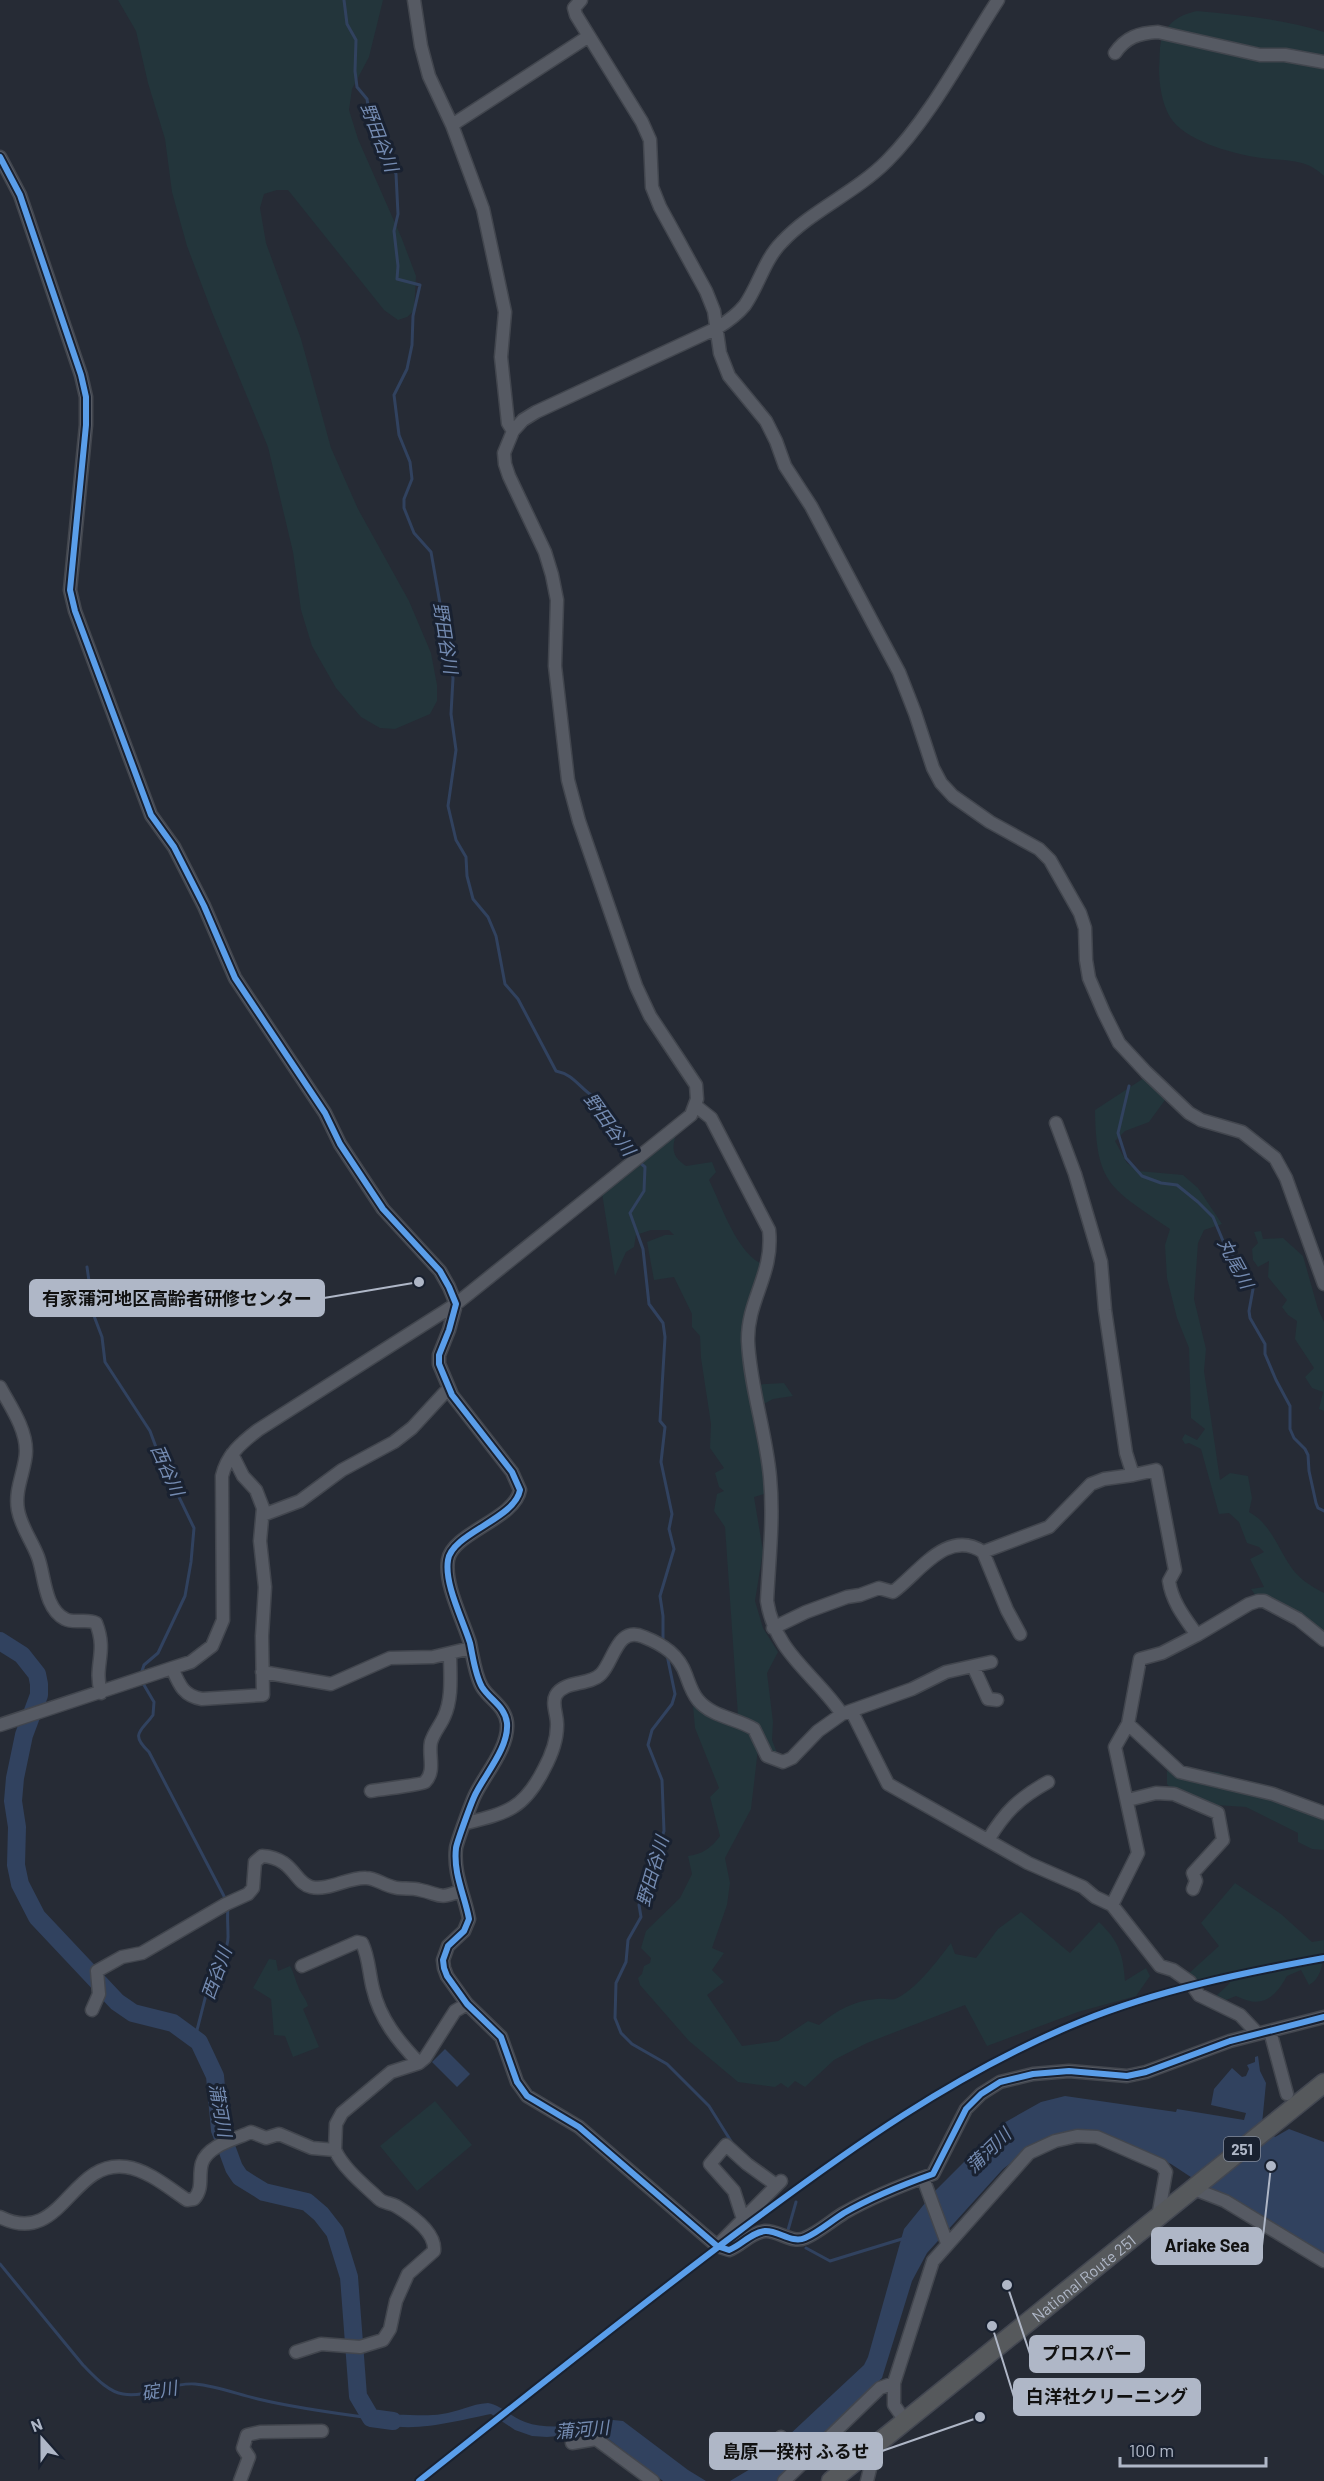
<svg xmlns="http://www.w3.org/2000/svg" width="1324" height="2481" font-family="Barlow,'Noto Sans JP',sans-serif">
	<rect width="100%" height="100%" fill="#262b35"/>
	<!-- green -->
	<path fill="#23353b" d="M118 0H383L369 57 352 89 349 110 358 139 402 239 416 276 414 311 407 317 398 320 384 310 288 190H277L264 194 260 208 266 243 301 339 331 448 358 509 409 601 431 653 437 685V701L430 714 395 729 380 728 361 717 336 688 312 646 301 610 293 552 268 447 212 312 187 246 172 192 165 139 148 83 136 31Z
		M1197 11C1240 15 1283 19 1324 32V176C1304 156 1281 162 1255 157 1230 153 1184 140 1170 117 1162 104 1159 84 1159 68 1160 59 1159 50 1161 41 1166 23 1179 15 1197 11Z
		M1144 1078 1165 1100 1149 1122 1125 1131 1115 1141 1127 1163 1138 1171 1183 1175 1198 1188 1222 1224 1204 1230 1198 1243 1194 1299 1206 1349 1204 1371 1220 1480 1230 1473 1248 1476 1252 1498 1249 1512C1271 1524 1277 1547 1291 1567 1298 1578 1312 1587 1324 1593V1637L1256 1596 1251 1589 1264 1587 1250 1559 1264 1552 1259 1547 1247 1543 1239 1522 1229 1513 1219 1514 1201 1449 1189 1443 1185 1444 1182 1439 1185 1434 1197 1440 1205 1429 1191 1418 1189 1348 1177 1318 1167 1278 1165 1245 1170 1229C1111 1188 1096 1186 1095 1110Z
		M676 1135C671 1150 673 1157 686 1166L712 1162 716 1172 709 1180C721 1204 738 1257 765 1265L749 1303V1385L784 1383 793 1396 773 1399 753 1410 765 1468 767 1493 754 1497 763 1551 755 1601 763 1628 778 1652 767 1673 773 1722 772 1740 779 1758 758 1749 751 1809 725 1858 730 1883 727 1905 712 1948 724 1953 712 1970 724 1982 707 1995 742 2046 778 2041 808 2021 819 2025C837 2010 853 2001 877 1999 882 1998 890 2000 895 1999 915 1991 938 1960 951 1943L955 1954 976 1958 998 1929 1021 1912 1070 1953 1099 1922C1119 1941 1123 1954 1125 1981L1146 1968 1150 1976 1136 1996 1078 2012 987 2046 965 2005 867 2043 834 2060 805 2087 795 2081 788 2088 781 2083 775 2087 738 2082 689 2041 640 1985 638 1978 642 1974 644 1966 650 1963 651 1958 641 1948 646 1931 680 1898 692 1874 688 1856C703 1854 711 1848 720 1836L710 1797 719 1788 695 1728 693 1706 713 1720 735 1727 738 1716 725 1527 714 1511 717 1494 724 1491 719 1487 715 1473 724 1468 710 1448 711 1424 701 1358 700 1336 692 1327V1314L674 1277 654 1280 647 1242 665 1235H674L669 1230H651L636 1235 634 1247 626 1252 615 1276 602 1193Z
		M1261 1231 1263 1239 1283 1238 1303 1256 1318 1309 1324 1322V1411L1319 1409 1323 1392 1312 1388 1305 1377 1314 1368 1295 1339 1297 1321 1288 1315 1282 1307 1287 1300 1268 1277 1269 1261 1258 1267 1253 1260 1252 1249 1258 1243 1254 1232Z
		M1167 1770 1218 1772 1324 1817V1850L1312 1849 1298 1842V1833L1246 1807 1185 1803 1167 1784Z
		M1235 1883 1281 1914 1312 1942 1324 1940C1324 1955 1324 1977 1309 1985L1301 1970 1287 1976C1274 1999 1262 2009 1236 1996L1221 2002 1216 1996 1230 1983 1222 1976 1211 1979 1197 1989 1187 1975 1219 1946 1201 1923Z
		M269 1959 276 1960 278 1971 290 1966C294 1973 295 1979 298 1986 300 1993 306 1998 308 2006L303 2009 319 2047 293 2057 285 2036 274 2035 271 1999 253 1988Z
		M435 2101 472 2145 417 2191 380 2146Z"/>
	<!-- water -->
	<path fill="#31425f" d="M445 2049 470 2074 457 2087 432 2062Z
		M1258 2056 1260 2071 1266 2083 1262 2124 1275 2137 1289 2129 1324 2142V2254L1206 2187 1171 2164 1106 2134 1090 2131 1057 2135 1037 2143 1003 2169 927 2253 912 2281 882 2378 777 2481H730L757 2465 864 2365 868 2357 904 2229 934 2192 1002 2124 1041 2102 1065 2096 1176 2112 1177 2109 1244 2120 1246 2113 1211 2105 1214 2089 1232 2068 1242 2077 1246 2076 1249 2069 1247 2065 1255 2062V2057Z
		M488 2403C503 2406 511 2417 525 2422 552 2432 585 2423 613 2420L623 2421 688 2470 706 2481H663L606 2437 589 2433 547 2437 532 2436 515 2430 491 2414C459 2420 399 2438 371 2418 393 2411 418 2418 442 2414 458 2412 471 2404 488 2403Z"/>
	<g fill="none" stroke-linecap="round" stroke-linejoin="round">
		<!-- stream -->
		<path stroke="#31425f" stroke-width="3" d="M344 0 347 24 356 40 355 71 357 87 367 99 371 124 381 150 396 174 398 214 394 231 398 266 397 279 420 285 413 316 412 345 407 369 394 395 399 435 410 462 412 479 404 499V508L414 533 431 552 453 678 451 714 456 750 448 806 456 840 466 857 467 876 473 899 488 917 496 936 505 984 518 999 556 1071C575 1075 578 1087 594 1097 596 1106 602 1109 608 1116 618 1129 620 1147 633 1157
			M1129 1086 1118 1133 1126 1158 1142 1176 1161 1183 1177 1185 1198 1202 1213 1217 1226 1248 1242 1267 1245 1280 1253 1289 1249 1311 1250 1318 1265 1344V1354L1276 1380 1290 1406V1429L1294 1438 1305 1449 1308 1455 1309 1471 1316 1503 1318 1508 1324 1511
			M638 1161 645 1167 644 1191 630 1213 643 1249 649 1304 663 1323 665 1337 660 1421 665 1427 661 1462 672 1514 669 1529 674 1549 660 1596 663 1616V1643
			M87 1267 94 1316 102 1337 105 1362 150 1431 160 1458 194 1528 191 1562 185 1596 158 1653 144 1665 141 1674
			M667 1655 675 1694 672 1704 652 1730 648 1745 662 1780 664 1831 639 1905 641 1917 628 1940 626 1962 616 1983 615 2018 621 2033 632 2044 667 2064 709 2106 734 2146
			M144 1685 154 1702 153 1715C142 1731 129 1733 149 1752L226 1900
			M195 2038 210 1979C218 1970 229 1947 228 1935 228 1925 227 1916 228 1906
			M788 2230 796 2202
			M806 2248 830 2261 905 2238
			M0 2264 83 2365C94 2376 108 2392 123 2394 148 2398 171 2382 195 2384 217 2386 237 2394 258 2399 295 2408 333 2413 371 2418"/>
		<!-- river -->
		<path stroke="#31425f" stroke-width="18" d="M0 1641 22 1655 37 1674 39 1684V1695L24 1735 15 1778 13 1801 17 1827 16 1865 20 1884 37 1917 117 2002 133 2013 173 2023 199 2042 215 2076 220 2130 234 2168 240 2177 264 2192 307 2202 321 2214 335 2232 349 2277 358 2396 371 2418 393 2421"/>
		<!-- minor casing -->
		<g stroke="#42464e" stroke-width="15">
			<path id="minor" d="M414 0 421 46 429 76 452 125 483 209 505 312 501 357 508 423 513 431
				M581 0 574 8 576 15 642 122 650 140 652 187 660 207 706 291 714 311 720 353 729 376 766 421 776 441 785 466 811 506 875 627 899 672 915 713 933 768 941 783 953 796 990 822 1039 849 1050 860 1080 913 1085 928 1086 960 1089 978 1104 1013 1119 1043 1146 1072 1189 1113 1201 1120 1242 1132 1275 1158 1286 1178 1324 1284
				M1115 53C1126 37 1139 33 1158 32L1260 55H1285L1324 62
				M452 125 589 36
				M0 157 20 195 81 375 86 397V425L70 590 75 611 151 815 174 847 204 906 235 978 325 1113 340 1144 383 1209 440 1271 449 1287 456 1304 449 1330 439 1355V1364L452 1395 512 1472 520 1490C515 1519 452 1533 448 1560 444 1584 463 1620 470 1643 473 1657 475 1675 482 1687 490 1700 505 1706 507 1723 509 1747 486 1773 476 1793 472 1800 457 1842 456 1848 453 1874 465 1896 469 1919L464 1931 448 1946 443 1960 444 1968 447 1976 467 2004 501 2037 517 2082 527 2096 579 2127 717 2246 729 2250C742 2245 750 2233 765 2231 778 2230 792 2244 805 2238 819 2232 831 2221 844 2213 872 2197 902 2185 933 2174L966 2109 981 2094 1000 2082 1033 2074 1069 2071 1127 2076 1146 2072 1230 2041 1324 2017
				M696 1106 711 1118 769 1230C774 1274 747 1300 748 1341 750 1387 766 1432 770 1477 774 1519 769 1559 767 1601 775 1653 815 1674 842 1714
				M1056 1123 1075 1174 1101 1262 1105 1310 1126 1453 1133 1475 1156 1470 1175 1570 1169 1581C1172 1602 1185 1618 1197 1635L1249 1604 1258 1601H1264L1298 1619 1324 1640
				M0 1387C10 1406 26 1428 26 1451 26 1469 14 1489 18 1510 21 1527 32 1541 38 1557 45 1576 44 1608 65 1619 74 1624 87 1618 96 1623 108 1653 93 1665 101 1693
				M263 1515 300 1501 342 1470 394 1442 412 1428 448 1389
				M983 1552 1049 1527 1091 1484 1104 1479 1133 1475
				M773 1628 806 1612 847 1597 860 1595 879 1588 893 1592C919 1573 947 1528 983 1552L1007 1610 1020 1634
				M973 1666 988 1699 997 1700
				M172 1668C179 1684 183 1696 202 1699L263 1695 262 1636 265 1587 260 1541 263 1508 256 1490 243 1476 232 1454
				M262 1672 331 1684 390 1658 433 1657 471 1648
				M852 1712 888 1784 1028 1863 1083 1887 1095 1897 1112 1905 1160 1966 1173 1970 1190 1982 1199 1995 1240 2015 1258 2034
				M1128 1724 1180 1772 1273 1794 1324 1813
				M0 1725 172 1668 191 1662 212 1646 223 1620 222 1476C227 1455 241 1443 258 1430L456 1304 691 1115 697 1099 696 1085 650 1016 636 986 579 821 568 780 555 666 557 600 552 575 545 552 509 476 505 464 504 453 513 431 523 420 536 412 717 328C727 322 737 315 745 305 759 285 764 260 782 242 812 210 855 193 887 161 930 118 964 52 998 0
				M371 1791C381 1789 421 1785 425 1782 436 1771 428 1755 431 1742 434 1732 440 1726 444 1717 453 1698 450 1674 450 1653
				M1128 1800 1156 1793 1174 1794 1218 1813 1223 1840 1193 1873 1196 1881 1193 1889
				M466 1823C507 1813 524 1809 544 1769 551 1756 557 1741 557 1726 558 1716 551 1704 556 1695 565 1680 589 1686 601 1674 614 1661 617 1625 644 1637 664 1645 679 1655 686 1675 689 1683 692 1693 698 1700 712 1717 736 1718 754 1729L767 1756 783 1762 792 1758 818 1731 842 1714 912 1689 946 1672 991 1662
				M988 1840C1005 1812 1019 1798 1048 1782
				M1112 1905 1138 1853 1115 1747 1128 1724 1140 1659 1162 1653 1197 1635
				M302 1966 357 1942 362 1943C369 1957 369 1974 373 1989 380 2019 398 2041 419 2063
				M92 2010 99 1994 97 1971 122 1957 142 1953 226 1904 248 1894 253 1888 255 1862 262 1856C294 1858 294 1883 311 1887 329 1891 348 1877 366 1878 375 1878 384 1885 393 1887 401 1890 411 1887 420 1890 440 1894 438 1900 460 1891
				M1270 2031 1287 2094
				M923 2178 947 2243
				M1194 2189 1225 2201 1324 2261
				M0 2217C62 2248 70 2159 126 2167 148 2170 169 2188 187 2200L194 2199C204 2188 198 2176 202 2163 208 2145 236 2139 251 2132L266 2138 279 2134 312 2148 335 2150 336 2124 342 2113 391 2072 419 2063 425 2058 455 2011 467 2004
				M743 2219 734 2191 710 2164 726 2145 747 2164 776 2185
				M717 2246 781 2181
				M296 2352 321 2344 360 2347 383 2340 390 2329 396 2301 408 2274 434 2251C436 2232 411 2215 396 2206 391 2203 383 2203 379 2199 364 2185 343 2168 335 2150
				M906 2422 894 2405V2383L933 2261 1029 2153 1055 2141 1077 2136 1097 2137 1161 2165 1166 2172 1158 2217
				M781 2437 805 2463
				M572 2443 596 2439 653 2481
				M240 2481 249 2457 243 2448 247 2435 260 2432 322 2431
				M784 2481 880 2388 894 2383
				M867 2481 873 2457 872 2448"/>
		</g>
		<!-- highway casing -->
		<g stroke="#434751" stroke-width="21">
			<g id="highway">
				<path id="s1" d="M831 2481 1324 2083"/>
			</g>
		</g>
		<!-- minor -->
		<use href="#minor" stroke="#565a63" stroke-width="12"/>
		<!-- highway -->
		<use href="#highway" stroke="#56595c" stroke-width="18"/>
		<!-- cycleway casing -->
		<g stroke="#192130" stroke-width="10">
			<path id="cycleway" d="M0 157 20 195 81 375 86 397V425L70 590 75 611 151 815 174 847 204 906 235 978 325 1113 340 1144 383 1209 440 1271 449 1287 456 1304 449 1330 439 1355V1364L452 1395 512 1472 520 1490C515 1519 452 1533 448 1560 444 1584 463 1620 470 1643 473 1657 475 1675 482 1687 490 1700 505 1706 507 1723 509 1747 486 1773 476 1793 472 1800 457 1842 456 1848 453 1874 465 1896 469 1919L464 1931 448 1946 443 1960 444 1968 447 1976 467 2004 501 2037 517 2082 527 2096 579 2127 717 2246 729 2250C742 2245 750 2233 765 2231 778 2230 792 2244 805 2238 819 2232 831 2221 844 2213 872 2197 902 2185 933 2174L966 2109 981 2094 1000 2082 1033 2074 1069 2071 1127 2076 1146 2072 1230 2041 1324 2017
				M419 2481C525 2397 630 2313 738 2232 846 2151 956 2072 1082 2021 1159 1990 1242 1973 1324 1958"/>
		</g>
		<!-- cycleway -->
		<use href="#cycleway" stroke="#5a9eea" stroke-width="6"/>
	</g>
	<g text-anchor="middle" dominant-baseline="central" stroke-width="6" stroke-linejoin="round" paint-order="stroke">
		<!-- shield labels -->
		<rect fill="#192130" stroke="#828a9a" stroke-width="1.5" x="1224" y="2137" width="36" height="24" rx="4.5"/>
		<g font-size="15" font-weight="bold" fill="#afb7c7">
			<text x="1242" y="2149">251</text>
		</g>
		<!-- street labels -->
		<g font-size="16" fill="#afb7c7" stroke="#192130">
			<text stroke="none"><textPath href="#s1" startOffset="324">National Route 251</textPath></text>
		</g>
		<!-- water labels -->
		<g font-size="18" font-style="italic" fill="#748bb1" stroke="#192130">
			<text transform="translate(380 137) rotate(69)">野田谷川</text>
			<text transform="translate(446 638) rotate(81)">野田谷川</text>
			<text transform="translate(610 1124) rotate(54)">野田谷川</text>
			<text transform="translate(1236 1263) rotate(62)">丸尾川</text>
			<text transform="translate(168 1470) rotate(66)">西谷川</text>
			<text transform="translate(652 1871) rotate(-74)">野田谷川</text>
			<text transform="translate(216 1973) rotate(-70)">西谷川</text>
			<text transform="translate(221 2110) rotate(80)">蒲河川</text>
			<text transform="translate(988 2150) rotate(-44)">蒲河川</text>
			<text transform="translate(159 2390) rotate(-10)">碇川</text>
			<text transform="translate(582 2429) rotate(-5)">蒲河川</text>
		</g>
	</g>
	<!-- callouts -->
	<path fill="none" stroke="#afb7c7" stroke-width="2" d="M419 1282L324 1298M1271 2166L1262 2246M1007 2285L1030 2354M992 2326L1014 2397M980 2417L882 2451"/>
	<g fill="#afb7c7" stroke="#192130" stroke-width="2">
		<circle cx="419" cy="1282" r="6"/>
		<circle cx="1271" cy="2166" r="6"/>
		<circle cx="1007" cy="2285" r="6"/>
		<circle cx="992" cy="2326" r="6"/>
		<circle cx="980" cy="2417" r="6"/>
	</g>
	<g fill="#afb7c7" stroke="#afb7c7" stroke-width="2">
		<rect x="30" y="1280" width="294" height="36" rx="6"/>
		<rect x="1152" y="2228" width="110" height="36" rx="6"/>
		<rect x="1030" y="2336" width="114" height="36" rx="6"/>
		<rect x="1014" y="2379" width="186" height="36" rx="6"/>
		<rect x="710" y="2433" width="172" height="36" rx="6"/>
	</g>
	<g font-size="18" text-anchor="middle" font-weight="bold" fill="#111">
		<text x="177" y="1305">有家蒲河地区高齢者研修センター</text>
		<text x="1207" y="2252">Ariake Sea</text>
		<text x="1087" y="2360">プロスパー</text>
		<text x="1107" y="2403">白洋社クリーニング</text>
		<text x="796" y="2458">島原一揆村 ふるせ</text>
	</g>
	<!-- north arrow -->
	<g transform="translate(42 2439) rotate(339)" stroke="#192130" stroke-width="4.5" paint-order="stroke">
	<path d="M0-4.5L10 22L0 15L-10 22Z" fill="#afb7c7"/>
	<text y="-9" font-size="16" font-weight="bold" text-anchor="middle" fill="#afb7c7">N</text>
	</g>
	<!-- scale -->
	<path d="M1120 2457v9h146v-9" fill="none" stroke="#afb7c7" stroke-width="3"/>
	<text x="1129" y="2457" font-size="18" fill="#afb7c7" stroke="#192130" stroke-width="4.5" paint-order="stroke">100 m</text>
</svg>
